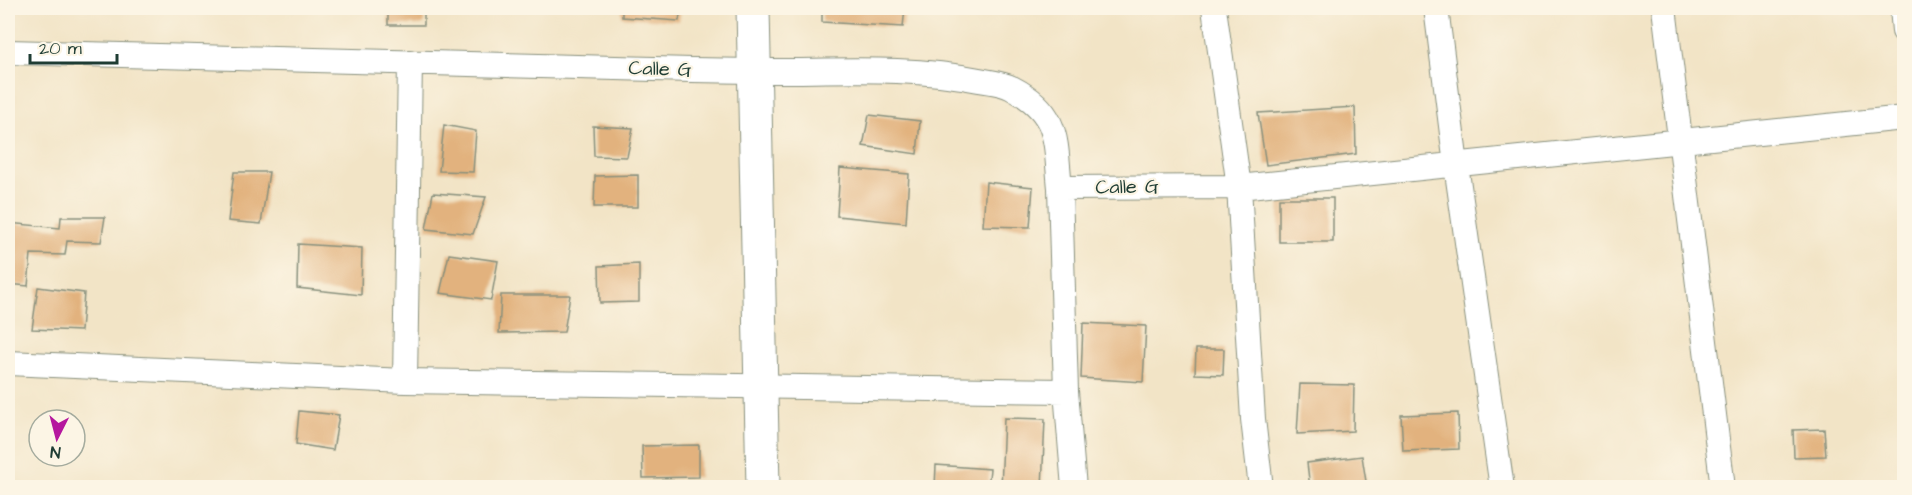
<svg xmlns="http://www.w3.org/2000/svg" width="1912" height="495" font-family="'Architects Daughter',sans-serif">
	<rect width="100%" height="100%" fill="#fcf5e5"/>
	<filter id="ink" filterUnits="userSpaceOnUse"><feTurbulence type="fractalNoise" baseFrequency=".0167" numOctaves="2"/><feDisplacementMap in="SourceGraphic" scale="12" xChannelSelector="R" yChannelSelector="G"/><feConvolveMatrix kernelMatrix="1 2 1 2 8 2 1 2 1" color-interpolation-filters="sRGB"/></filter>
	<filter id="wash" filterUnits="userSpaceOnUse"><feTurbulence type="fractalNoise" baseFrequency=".008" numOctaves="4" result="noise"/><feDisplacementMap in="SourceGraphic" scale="24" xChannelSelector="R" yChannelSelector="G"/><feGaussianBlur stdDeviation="1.35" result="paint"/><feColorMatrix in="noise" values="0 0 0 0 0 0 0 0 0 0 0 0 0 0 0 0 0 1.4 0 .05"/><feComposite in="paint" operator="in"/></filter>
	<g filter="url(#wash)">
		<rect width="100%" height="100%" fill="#f2e4c6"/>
		<g id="blocks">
			<!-- building -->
			<path fill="#e2b27e" d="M388 8H424V25H388Z
				M622 8H681L679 21 622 17Z
				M822 8H905L903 27 822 22Z
				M1355 107 1356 154 1266 165 1258 113Z
				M869 115 920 121 917 154 863 146Z
				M444 125 476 131 473 172 439 171Z
				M593 126 633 128 627 157 594 156Z
				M840 168 909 174 906 223 837 216Z
				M234 172H269L261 224 228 221Z
				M638 175V207H594L595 176Z
				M986 182 1033 187 1030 227 983 226Z
				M433 193 486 197 473 234 426 229Z
				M1279 198H1333V242H1279Z
				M61 217H105L101 242 67 241 65 255 31 254 28 286 8 284V223L60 228Z
				M298 244 362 248 361 295 297 288Z
				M449 254 498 261 491 300 440 293Z
				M639 264V302L600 303 599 266Z
				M38 287 84 293 81 331 32 329Z
				M501 295H570L564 332 499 333Z
				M1083 323 1146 326 1143 382 1081 378Z
				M1196 349H1224L1223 375 1195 374Z
				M1300 384 1354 385 1353 431 1297 434Z
				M299 411 339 415 333 450 296 444Z
				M1458 413 1459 449 1403 451 1401 415Z
				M1004 418 1045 419 1042 488H1001Z
				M1824 429 1826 456 1794 457 1793 430Z
				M699 445V477L643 478 642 446Z
				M1362 456 1367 488H1310L1307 463Z
				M936 465 990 469 988 488H935Z"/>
		</g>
	</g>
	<g filter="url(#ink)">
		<use href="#blocks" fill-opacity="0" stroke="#88907d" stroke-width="1.5"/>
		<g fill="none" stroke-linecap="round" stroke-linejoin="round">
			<!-- street casing -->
			<g stroke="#88907d" stroke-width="26">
				<path id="street" d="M1214 8 1239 187 1253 419 1261 488
					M1436 8 1456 165 1502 488
					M1664 8 1723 488
					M1902 8 1904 31
					M8 52C256 58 505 67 754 71 829 72 905 65 979 80 990 82 1003 83 1012 88 1060 113 1055 140 1060 188L1239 187 1904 118
					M1060 188 1066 391 1074 488
					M8 363 405 381 1066 391
					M405 381 410 62"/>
			</g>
			<!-- secondary casing -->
			<g stroke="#88907d" stroke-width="35">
				<path id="secondary" d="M753 8 763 488"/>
			</g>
			<!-- street -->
			<use href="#street" stroke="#fff" stroke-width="24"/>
			<!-- secondary -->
			<use href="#secondary" stroke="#fff" stroke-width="33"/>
		</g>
	</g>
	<g text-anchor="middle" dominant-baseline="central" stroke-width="4.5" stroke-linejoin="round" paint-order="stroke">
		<!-- street labels -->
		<g font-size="20" fill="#1f3d34" stroke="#fcf5e5">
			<text transform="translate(660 69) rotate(2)">Calle G</text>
			<text transform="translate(1127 187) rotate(-1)">Calle G</text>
		</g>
	</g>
	<!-- margin -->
	<rect width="1912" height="495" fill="none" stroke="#fcf5e5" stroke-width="30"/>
	<!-- north arrow -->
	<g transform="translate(57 438) rotate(186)"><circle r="28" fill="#fcf5e5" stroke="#a4ab9e" stroke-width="1.5"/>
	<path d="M0-4.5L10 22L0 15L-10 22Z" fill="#b5179e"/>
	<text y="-9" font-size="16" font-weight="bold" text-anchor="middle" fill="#1f3d34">N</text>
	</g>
	<!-- scale -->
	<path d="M30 54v9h87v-9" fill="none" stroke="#1f3d34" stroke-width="3"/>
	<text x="39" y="54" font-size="18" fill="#1f3d34" stroke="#fcf5e5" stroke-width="4.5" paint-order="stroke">20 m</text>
</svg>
